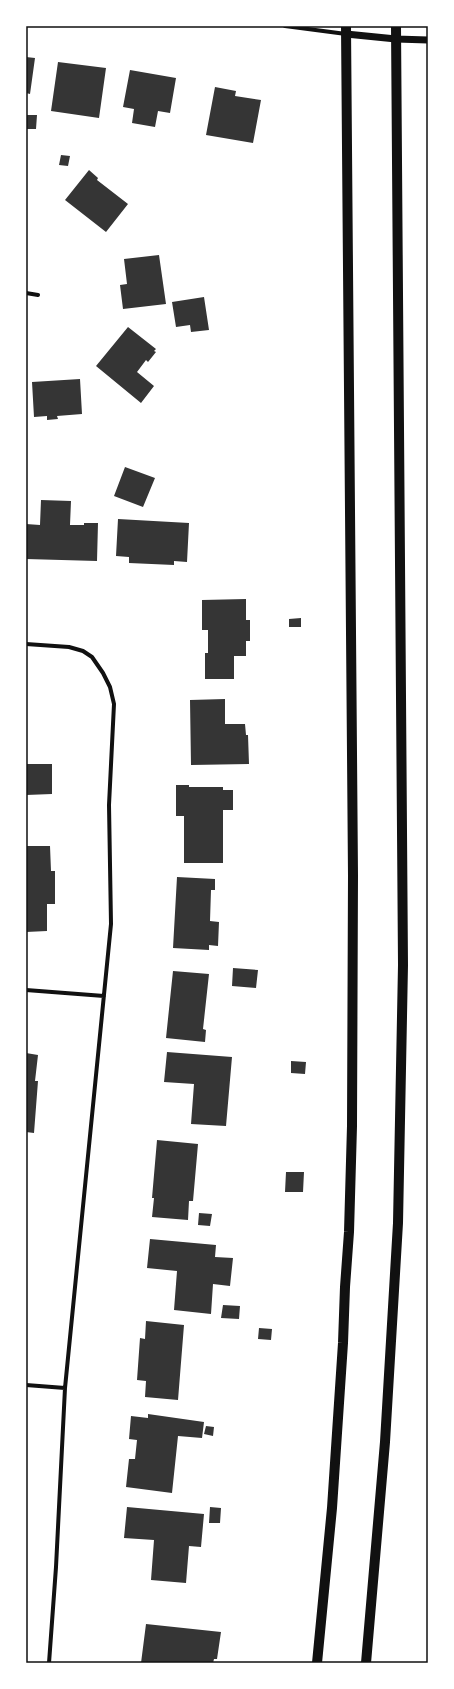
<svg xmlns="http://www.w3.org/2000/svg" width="454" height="1689" font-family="'PT Sans',sans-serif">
	<rect width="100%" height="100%" fill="#fff"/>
	<!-- building -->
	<path fill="#353535" d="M26 57 35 58 30 94 26 93Z
		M58 62 106 68 99 118 51 111Z
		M130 70 176 78 170 113 158 111 155 127 132 123 134 109 123 107Z
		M215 87 236 91 235 96 261 100 253 143 206 135Z
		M26 115H37L36 129H26Z
		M61 155 70 156 68 166 59 165Z
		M89 170 98 178 97 180 128 204 106 232 65 200Z
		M159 255 166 304 123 309 120 285 127 284 124 259Z
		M204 297 209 330 191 332 190 325 176 327 172 302Z
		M128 327 156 349 154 351 156 352 148 362 146 360 137 372 154 386 141 403 96 366Z
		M80 379 82 414 57 416 58 419 47 420V416L34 417 32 382Z
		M125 467 155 478 143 507 114 496Z
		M41 500 71 501 70 525H84V523H98L97 561 26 559V524L40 525Z
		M118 519 189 523 187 562 174 561V565L129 563V557L116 556Z
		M246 599V620H250V641H246V656H234V679H205V653H208V630H202V600Z
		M301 618V627H289V619Z
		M225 699V724H245L246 735H248L249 764 191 765 190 700Z
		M26 764H52V794L26 795Z
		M176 785H189V787H223V790H233V810H223V863H184V816H176Z
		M26 846H50L51 871H55V904H47V931L26 932Z
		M177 877 215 879V890H211L210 921 219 922 218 946 209 945V950L173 948Z
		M233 968 258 970 256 988 232 986Z
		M173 971 209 974 203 1029 206 1030 205 1042 166 1038Z
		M167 1052 232 1057 226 1126 191 1124 194 1084 164 1082Z
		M26 1053 38 1055 35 1081H38L34 1133 26 1132Z
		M291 1061 306 1062 305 1074 291 1073Z
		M157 1140 198 1144 193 1201H189L188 1220 152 1217 154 1198H152Z
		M286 1172H304L303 1192H285Z
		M199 1213 212 1214 210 1226 198 1225Z
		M150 1239 216 1245 215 1257 233 1258 230 1286 213 1284 211 1314 174 1310 177 1271 147 1268Z
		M223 1305 240 1306 239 1319 221 1318Z
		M146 1321 184 1325 178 1400 145 1397 146 1381 137 1380 140 1338 145 1339Z
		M259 1328 272 1329 271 1340 258 1339Z
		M148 1414 204 1422 202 1438 178 1436 172 1493 126 1487 129 1459H135L137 1440 129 1439 131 1416 148 1418Z
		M206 1426 214 1427 213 1436 204 1434Z
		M127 1507 204 1514 201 1547 189 1546 186 1583 151 1580 154 1540 124 1538Z
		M210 1507 221 1508 220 1523H209Z
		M146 1624 221 1632 217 1659H214L213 1663H141Z"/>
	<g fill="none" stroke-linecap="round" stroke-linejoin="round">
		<!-- minor -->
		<path stroke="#111" stroke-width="4" d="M285 26 346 34
			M26 293 38 295
			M26 644 69 647 83 651 92 657 103 673 110 687 114 704 109 805 111 924 65 1388 56 1567 49 1663
			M26 990 104 996
			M26 1385 65 1388"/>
		<!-- tertiary -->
		<path stroke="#111" stroke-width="7" d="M346 34 396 39 428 40"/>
		<!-- primary -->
		<path stroke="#111" stroke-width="10" d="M317 1663 332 1508 343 1343 345 1287 349 1232 352 1126 353 875 346 26
			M366 1663 385 1442 398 1223 403 965 396 26"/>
	</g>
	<!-- border -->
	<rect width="454" height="1689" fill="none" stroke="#ffffff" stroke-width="54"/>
	<rect x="27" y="27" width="400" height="1635" fill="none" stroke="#111" stroke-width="1.5"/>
</svg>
